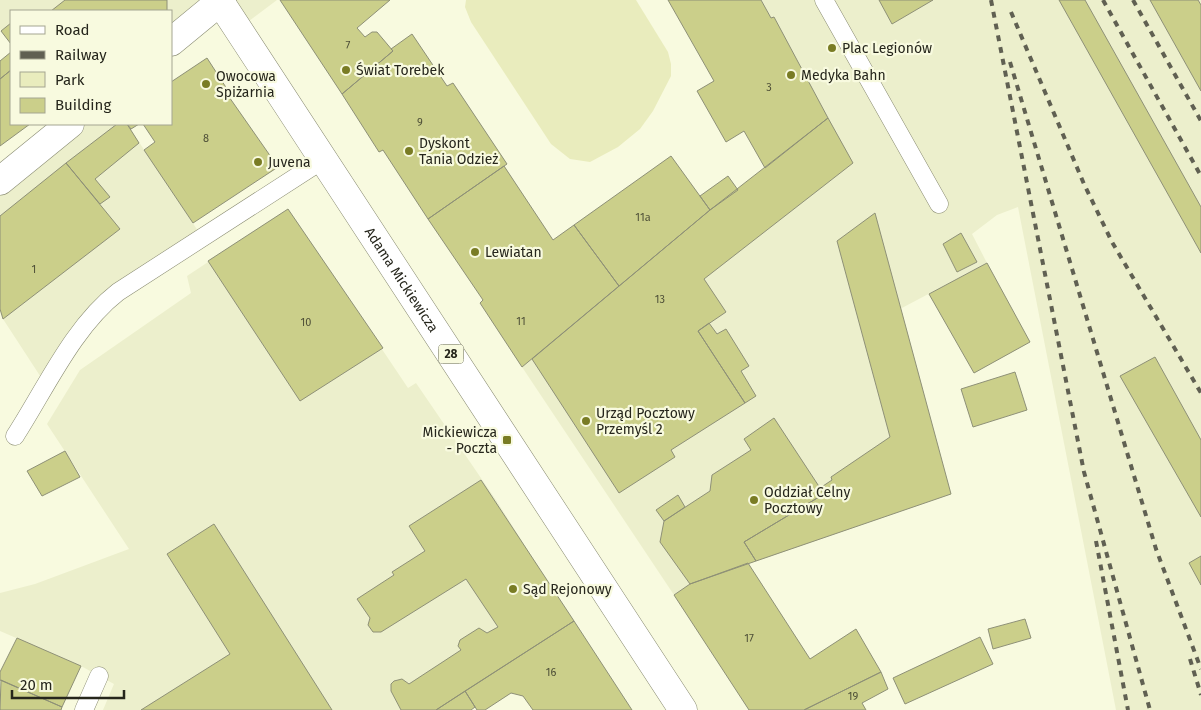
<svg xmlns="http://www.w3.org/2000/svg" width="1201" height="710" font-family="'Fira Sans',sans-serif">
	<rect width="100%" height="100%" fill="#f8fadf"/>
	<!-- built -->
	<path fill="#ecefcc" d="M0 0H277L237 30 220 2 171 42V11H11V44L0 29Z
		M761 0H1201V710H1116L1018 207 997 215 972 234 987 263 900 309 951 494 690 584 674 595 522 367 710 210 828 118Z
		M70 124H127L202 237 118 292 46 385 3 319 0 309V181Z
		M288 209 408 388 416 383 496 500 560 601 436 710H103L114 684 81 666 0 631V593L35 584 129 549 47 424 80 370 191 293 187 276Z"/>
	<!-- green -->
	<path fill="#e9ecbd" d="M466 0H636L668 52 671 64V76L653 111 640 129 618 147 590 162 570 159 551 144 471 22 465 7Z"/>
	<!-- building -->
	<path fill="#cbcf8a" stroke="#8e9077" d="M65 0H167V11H51Z
		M280 0H390L357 28 365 37 372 32H377L393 51 342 94Z
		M668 0H761L771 18 774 17 828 118 765 168 744 131 726 142 697 91 714 81Z
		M879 0H933L892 24Z
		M1059 0H1085L1201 207V253Z
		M1150 0H1198L1201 5V91Z
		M11 23V44L1 31Z
		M412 34 447 86 453 83 507 164 428 219 383 150 379 152 342 94 393 51 391 49Z
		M11 52V70L0 79V61Z
		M207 58 229 92 227 94 278 167 193 223 144 150 155 142 143 124H171V82Z
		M11 70V124H30L0 146V79Z
		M828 118 853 163 704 279 726 312 698 331 745 403 671 450 675 457 619 493 532 359 710 210Z
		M117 124H127L139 143 95 179 110 197 100 204 66 163Z
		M127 124H139L131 129Z
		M671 156 710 210 619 286 574 225Z
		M66 163 120 229 3 319 0 309V216Z
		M504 166 553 240 574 225 619 286 522 367 480 303 483 300 428 219Z
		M728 176 738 190 710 210 700 196Z
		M288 209 383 348 300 401 208 261Z
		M875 213 951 494 756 561 744 542 824 494 820 488 832 480 831 477 890 437 837 241Z
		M961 233 977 262 957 272 943 244Z
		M987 263 1030 342 974 373 929 294Z
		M709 323 717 334 726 329 749 366 741 371 756 396 745 403 698 331Z
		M1155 357 1201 440V517L1120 376Z
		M1015 372 1027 410 973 427 961 389Z
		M774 418 824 494 744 542 756 561 690 584 660 542 664 521 710 491 712 475 751 450 744 439Z
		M65 451 80 477 42 496 27 471Z
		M481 480 574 621 436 710H401L391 691V684L394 681 402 679 409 684 461 650 458 646 460 640 479 628 487 633 498 627 466 579 381 632H373L368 625 370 618 357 599 394 575 392 572 425 551 409 526Z
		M678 495 685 507 664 521 656 510Z
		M214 524 332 710H141L230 654 167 554Z
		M1201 556V585L1189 563Z
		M748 563 810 659 856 629 881 672 804 710H749L674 595 690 584Z
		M1025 619 1031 638 993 649 988 629Z
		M574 621 632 710H533L523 696 511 693 485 710H477L465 691Z
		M980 637 993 664 905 704 893 678Z
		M17 638 81 666 62 707 0 680V672Z
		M881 672 888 689 862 703 866 710H804Z
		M1 680 62 707 61 710H0Z
		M465 691 475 707 471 710H436Z"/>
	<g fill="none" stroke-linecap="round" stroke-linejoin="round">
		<!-- service casing -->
		<g stroke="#898b72" stroke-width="19">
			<path id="service" d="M824 0 939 204
				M15 436C46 388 73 327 118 292L324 159
				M84 710 99 676"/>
		</g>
		<!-- minor casing -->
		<g stroke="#898b72" stroke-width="29">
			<path id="minor" d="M171 42 222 0
				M0 181 70 124"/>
		</g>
		<!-- primary casing -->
		<g stroke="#898b72" stroke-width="29">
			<g id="primary">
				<path id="s1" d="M219 0 683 710"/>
			</g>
		</g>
		<!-- service -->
		<use href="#service" stroke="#fff" stroke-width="18"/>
		<!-- minor -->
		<use href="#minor" stroke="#fff" stroke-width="28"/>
		<!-- primary -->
		<use href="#primary" stroke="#fff" stroke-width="28"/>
		<!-- rail -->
		<path stroke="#606052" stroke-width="4" stroke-dasharray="6 6" stroke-linecap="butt" d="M991 0 1084 472 1150 710
			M1103 0 1201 176
			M1133 0 1201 121
			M1011 12 1084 184 1112 242 1201 393
			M1010 62 1156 549 1201 669
			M1096 541 1128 710
			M1190 659 1201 695"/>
	</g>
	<!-- markers -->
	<g fill="#797c24" stroke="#f8fadf" stroke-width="2">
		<circle cx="832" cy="48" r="5"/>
		<circle cx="346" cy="70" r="5"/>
		<circle cx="791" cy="75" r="5"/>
		<circle cx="206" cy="84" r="5"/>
		<circle cx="409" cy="151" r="5"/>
		<circle cx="258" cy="162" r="5"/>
		<circle cx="475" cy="252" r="5"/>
		<circle cx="586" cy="421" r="5"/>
		<rect x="502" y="435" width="10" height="10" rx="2.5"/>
		<circle cx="754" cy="500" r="5"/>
		<circle cx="513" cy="589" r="5"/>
	</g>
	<g text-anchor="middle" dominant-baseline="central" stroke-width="4.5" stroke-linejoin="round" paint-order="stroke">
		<!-- number labels -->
		<g font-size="11" fill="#4f5038">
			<text x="348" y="45">7</text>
			<text x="769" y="87">3</text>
			<text x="420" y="122">9</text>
			<text x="206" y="138">8</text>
			<text x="643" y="217">11a</text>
			<text x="34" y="269">1</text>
			<text x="660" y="299">13</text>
			<text x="521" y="321">11</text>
			<text x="306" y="322">10</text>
			<text x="749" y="638">17</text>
			<text x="551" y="672">16</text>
			<text x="853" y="696">19</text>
		</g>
		<!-- shield labels -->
		<rect fill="#f8fadf" stroke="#656656" stroke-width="1" x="438.5" y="344.5" width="25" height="19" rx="4"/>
		<g font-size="12" font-weight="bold" fill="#26261c">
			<text x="451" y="354">28</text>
		</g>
		<!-- poi labels -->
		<g font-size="14" fill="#26261c" stroke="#f8fadf" text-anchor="start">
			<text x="842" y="48">Plac Legionów</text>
			<text x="356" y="70">Świat Torebek</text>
			<text x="801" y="75">Medyka Bahn</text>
			<text x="216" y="76">Owocowa<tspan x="216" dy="16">Spiżarnia</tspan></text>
			<text x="419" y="143">Dyskont<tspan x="419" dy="16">Tania Odzież</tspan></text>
			<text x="268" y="162">Juvena</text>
			<text x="485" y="252">Lewiatan</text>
			<text x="596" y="413">Urząd Pocztowy<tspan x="596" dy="16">Przemyśl 2</tspan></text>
			<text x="497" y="432" text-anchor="end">Mickiewicza<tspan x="497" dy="16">- Poczta</tspan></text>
			<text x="764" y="492">Oddział Celny<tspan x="764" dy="16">Pocztowy</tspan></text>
			<text x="523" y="589">Sąd Rejonowy</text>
		</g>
		<!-- street labels -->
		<g font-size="14" fill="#26261c" stroke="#f8fadf">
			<text stroke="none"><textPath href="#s1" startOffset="334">Adama Mickiewicza</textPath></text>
		</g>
	</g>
	<!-- legend -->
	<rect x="10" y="10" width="162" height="115" fill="#f8fadf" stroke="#a4a591"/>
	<rect x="20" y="26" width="25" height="8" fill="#ffffff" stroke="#a4a591"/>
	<text x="55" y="35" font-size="15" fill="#26261c">Road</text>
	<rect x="20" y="51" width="25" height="8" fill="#606052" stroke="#a4a591"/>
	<text x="55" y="60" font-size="15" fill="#26261c">Railway</text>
	<rect x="20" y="72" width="25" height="15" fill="#e9ecbd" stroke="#a4a591"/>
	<text x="55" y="85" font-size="15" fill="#26261c">Park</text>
	<rect x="20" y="98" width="25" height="15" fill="#cbcf8a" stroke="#a4a591"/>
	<text x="55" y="110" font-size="15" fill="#26261c">Building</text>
	<!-- scale -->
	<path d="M12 690v8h112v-8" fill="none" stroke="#26261c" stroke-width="2.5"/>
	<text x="20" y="690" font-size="15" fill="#26261c" stroke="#f8fadf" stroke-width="4" paint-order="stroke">20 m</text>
</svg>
